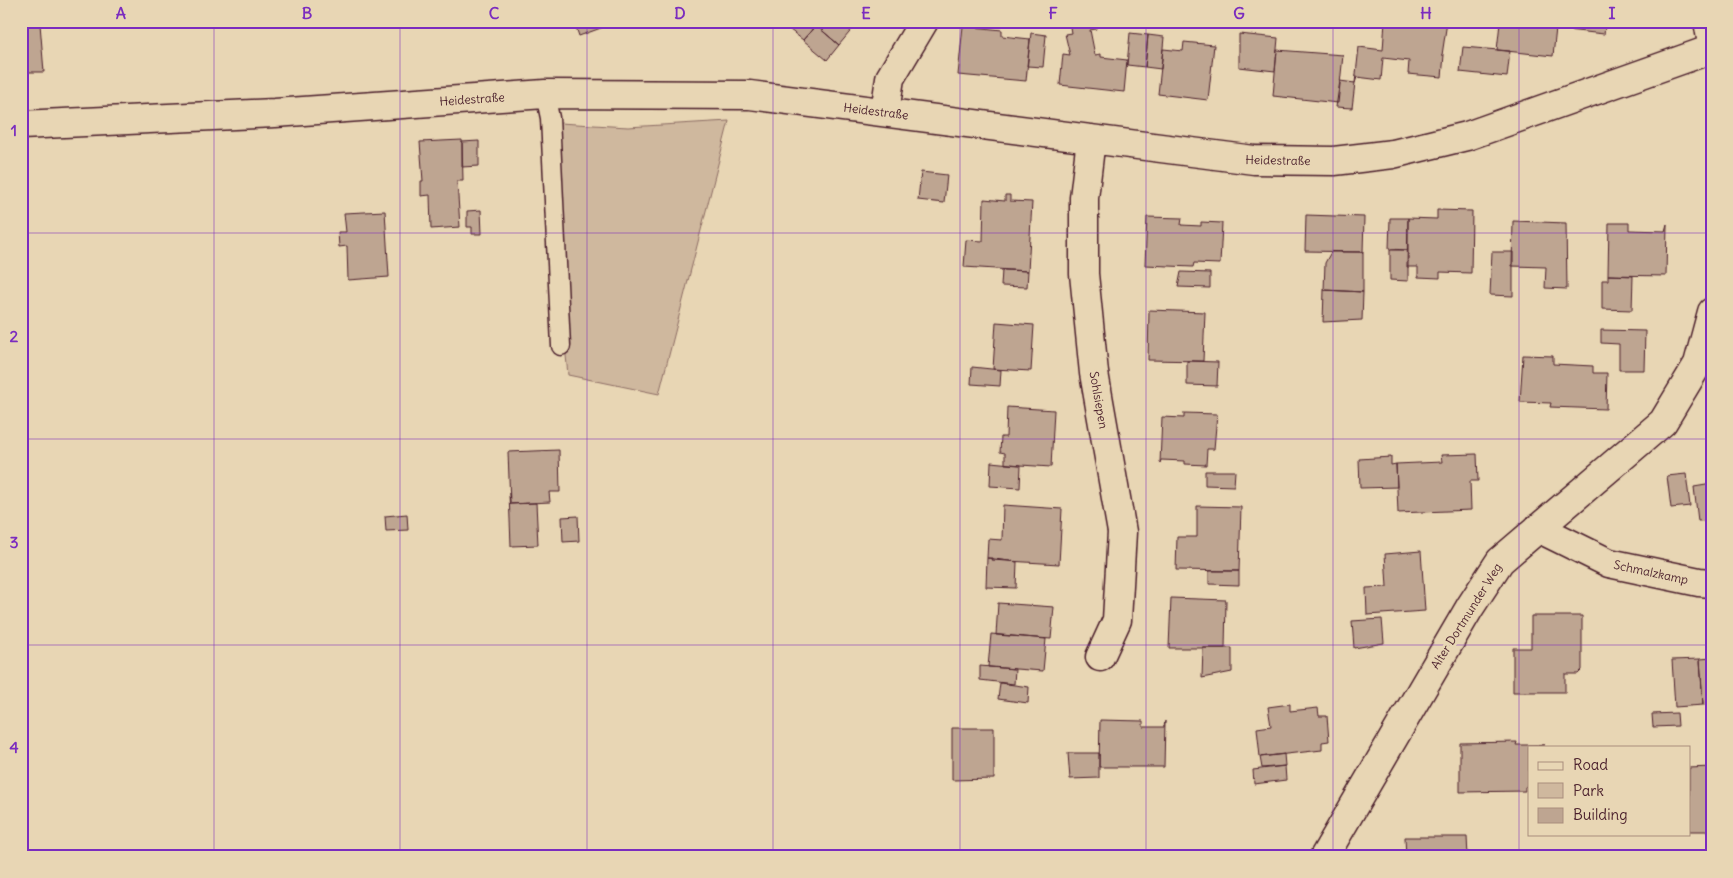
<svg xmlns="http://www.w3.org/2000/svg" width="1733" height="878" font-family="Delius,sans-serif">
	<rect width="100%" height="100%" fill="#e8d6b4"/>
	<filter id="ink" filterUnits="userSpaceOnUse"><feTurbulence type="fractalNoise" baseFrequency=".02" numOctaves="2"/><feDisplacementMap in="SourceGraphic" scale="10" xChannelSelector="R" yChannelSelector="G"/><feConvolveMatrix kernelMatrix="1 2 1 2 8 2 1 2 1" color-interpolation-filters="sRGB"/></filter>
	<g filter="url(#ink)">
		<!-- green -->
		<path fill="#cfb89e" stroke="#8c6c64" d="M729 121 659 394 568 375 542 122 628 127Z"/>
		<!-- building -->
		<path fill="#bea591" stroke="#4a1f2b" d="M574 21H620L579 36Z
			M787 21H811L816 25 803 40 785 26Z
			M811 21H859L839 45Z
			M1069 21H1094L1096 29 1090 30 1095 55 1101 54V57L1127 60 1124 92 1060 85 1063 54 1070 55 1065 34 1071 33Z
			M1385 21 1447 22 1442 55H1444L1442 77 1408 74 1409 61 1383 58 1381 80 1357 77 1355 83 1359 47 1383 50Z
			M1549 21H1606L1604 34 1548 28Z
			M1500 23 1556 28 1553 56 1497 50Z
			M40 24 44 72H21V25Z
			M816 25 839 45 827 60 803 40Z
			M963 26 1002 30V36L1030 39 1026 81 958 75Z
			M1031 33 1046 35 1043 67 1027 66Z
			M1130 33 1148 35 1145 67 1127 65Z
			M1239 34 1278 38 1275 71 1239 67Z
			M1148 35 1164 37 1161 69 1145 67Z
			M1184 42 1214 45 1208 100 1158 94 1163 49 1183 51Z
			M1463 47 1510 51 1507 77 1460 72Z
			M1277 50 1343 55 1338 103 1273 96Z
			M1340 81 1355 83 1352 108 1336 107Z
			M462 140 463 181H457L460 227 431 229 430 195 421 196V181H423L420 142Z
			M479 141V166L462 167V142Z
			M921 172 947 175 944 203 918 200Z
			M1005 195H1010V201L1032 202 1028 271 964 267 966 240 983 241 984 199 1005 201Z
			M481 210 482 234H472V227H467V211Z
			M1437 210 1472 211 1471 273 1440 272V278L1418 277V267H1407L1408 218 1437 219Z
			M385 211 389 277 348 280 347 246 339 247 338 232H346L344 213Z
			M1306 215 1364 217 1363 252 1305 251Z
			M1147 217 1182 218 1181 225 1201 226V222L1222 223 1220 264 1194 263 1193 267 1145 265Z
			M1390 218H1408V250L1389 249Z
			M1513 221 1566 223 1567 289 1545 288 1546 267 1512 266Z
			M1609 223H1629V230L1665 231 1667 224 1666 276 1608 275Z
			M1390 250H1408V281L1390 280Z
			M1331 252H1363V292L1324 290 1325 263Z
			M1492 252H1513V296L1490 295Z
			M1002 270 1028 271 1027 287 1001 286Z
			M1181 272 1210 273V288L1178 287Z
			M1608 275 1633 276 1632 310 1602 309V280H1608Z
			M1324 290 1363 292 1362 320 1323 322Z
			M1149 310 1205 312 1203 361 1148 360Z
			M996 322 1034 325 1031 371 993 369Z
			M1601 330 1645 331 1644 370H1619V344L1601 343Z
			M1523 355 1553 356V364L1593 366V373H1607L1606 409 1550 407 1551 403 1520 402Z
			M1187 361 1218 362 1217 386 1187 385Z
			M972 367 1001 370 1000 386 971 384Z
			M1007 407 1054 410 1051 467 1005 464V453L1000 452 1001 437H1006Z
			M1184 413 1217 414 1214 449H1207L1206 465 1185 464V461L1161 460 1160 463 1162 417 1184 418Z
			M559 450 560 492H549L550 502 510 504 508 452Z
			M1477 454 1478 481H1470L1471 510 1398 513 1396 464 1442 462 1441 455Z
			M1391 457V465L1396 464 1397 487 1360 488 1359 459Z
			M991 462 1021 465 1020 488 990 486Z
			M1205 471H1235L1234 486 1205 485Z
			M1686 474 1690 506 1671 508 1667 476Z
			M1712 484V520L1698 521 1694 487Z
			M509 493 510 504 536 503 538 545 511 546Z
			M1003 505 1062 509 1059 564 991 560 992 558H987L988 539 1002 540Z
			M1197 506 1241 507 1239 571 1176 570 1177 537H1197Z
			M407 514 408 530 386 531 385 516Z
			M578 516 579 541 563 542 562 517Z
			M1421 551 1425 611 1367 615 1366 588 1387 587 1385 554Z
			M987 558 1017 562 1016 588 986 587Z
			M1209 571H1239V585L1209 584Z
			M1171 598 1226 600 1225 648H1169Z
			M998 603 1054 607 1051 639 996 635Z
			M1531 616H1582V670L1578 674H1565V692H1513V648H1531Z
			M1382 619 1384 643 1354 648 1352 621Z
			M991 634 1046 639 1043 671 988 667Z
			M1203 648H1232V672L1202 678Z
			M1712 658V704L1703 705 1700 659Z
			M1700 659 1703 705 1675 707 1672 660Z
			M980 666 1015 669 1014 684 980 680Z
			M1000 683 1029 687 1028 703 998 699Z
			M1290 704V711L1318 708 1319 716H1327L1329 741 1322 742V750L1260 757 1257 728 1271 726 1268 707Z
			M1677 713 1678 726 1653 727 1652 714Z
			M1100 720 1143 721V727H1164L1165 721 1164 767H1099Z
			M952 728H994V779L952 780Z
			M1517 742 1516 745H1544L1529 747V784L1525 787V791L1460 792V743Z
			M1068 753H1099V778L1070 779Z
			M1284 754 1285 766 1262 768 1260 757Z
			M1285 766 1286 780 1254 784 1253 770Z
			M1712 767V817H1708L1709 831H1689V768Z
			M1405 837H1467L1468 857H1406Z
			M1209 851H1215L1216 857H1209Z"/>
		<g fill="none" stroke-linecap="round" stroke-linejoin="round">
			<!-- lane casing -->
			<g stroke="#4a1f2b" stroke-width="21">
				<path id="lane" d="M545 94 550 118 561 346"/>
			</g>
			<!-- street casing -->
			<g stroke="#4a1f2b" stroke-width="31">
				<path id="street" d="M1708 21 1712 44
					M885 112 890 78 924 21
					M21 125 275 113 545 94 750 95 1254 160 1334 161 1393 154 1467 136 1712 49
					M1091 139 1084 198V274L1094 373 1122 532 1117 620 1100 657
					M1538 528 1609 563 1699 582 1712 583
					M1324 857 1470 607 1500 561 1663 422 1698 364 1712 312"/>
			</g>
			<!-- lane -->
			<use href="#lane" stroke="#e8d6b4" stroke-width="18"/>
			<!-- street -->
			<use href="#street" stroke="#e8d6b4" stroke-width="28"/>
		</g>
	</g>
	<!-- grid -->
	<path fill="none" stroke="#7b2cbf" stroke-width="1" stroke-opacity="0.55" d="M214 21V857M400 21V857M587 21V857M773 21V857M960 21V857M1146 21V857M1333 21V857M1519 21V857M21 233H1712M21 439H1712M21 645H1712"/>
	<g text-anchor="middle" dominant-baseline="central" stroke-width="5" stroke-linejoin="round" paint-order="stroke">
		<!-- street labels -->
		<g font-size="12" fill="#4a1f2b" stroke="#e8d6b4">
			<text transform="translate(472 99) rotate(-4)">Heidestraße</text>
			<text transform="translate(876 111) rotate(7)">Heidestraße</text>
			<text transform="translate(1278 160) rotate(1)">Heidestraße</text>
			<text transform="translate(1099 400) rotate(80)">Sohlsiepen</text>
			<text transform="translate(1651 572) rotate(12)">Schmalzkamp</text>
			<text transform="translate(1466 616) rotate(-58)">Alter Dortmunder Weg</text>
		</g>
	</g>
	<!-- margin -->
	<rect width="1733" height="878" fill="none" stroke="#e8d6b4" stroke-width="55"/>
	<!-- legend -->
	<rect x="1528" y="746" width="162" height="90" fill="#e8d6b4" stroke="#a98d7d"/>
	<rect x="1538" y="762" width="25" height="8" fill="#e8d6b4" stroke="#a98d7d"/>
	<text x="1573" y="770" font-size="15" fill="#4a1f2b">Road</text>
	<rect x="1538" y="783" width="25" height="15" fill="#cfb89e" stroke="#a98d7d"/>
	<text x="1573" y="796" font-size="15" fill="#4a1f2b">Park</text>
	<rect x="1538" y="808" width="25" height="15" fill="#bea591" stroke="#a98d7d"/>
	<text x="1573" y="820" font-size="15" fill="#4a1f2b">Building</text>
	<rect x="28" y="28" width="1678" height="822" fill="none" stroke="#7b2cbf" stroke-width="2"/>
	<g font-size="16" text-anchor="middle" font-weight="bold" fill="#7b2cbf">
		<text x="121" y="19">A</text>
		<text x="307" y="19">B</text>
		<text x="494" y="19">C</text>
		<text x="680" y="19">D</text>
		<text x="866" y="19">E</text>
		<text x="1053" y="19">F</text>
		<text x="1239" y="19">G</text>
		<text x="1426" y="19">H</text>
		<text x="1612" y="19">I</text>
		<text x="14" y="136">1</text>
		<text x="14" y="342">2</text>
		<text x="14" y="548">3</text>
		<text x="14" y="753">4</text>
	</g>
</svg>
